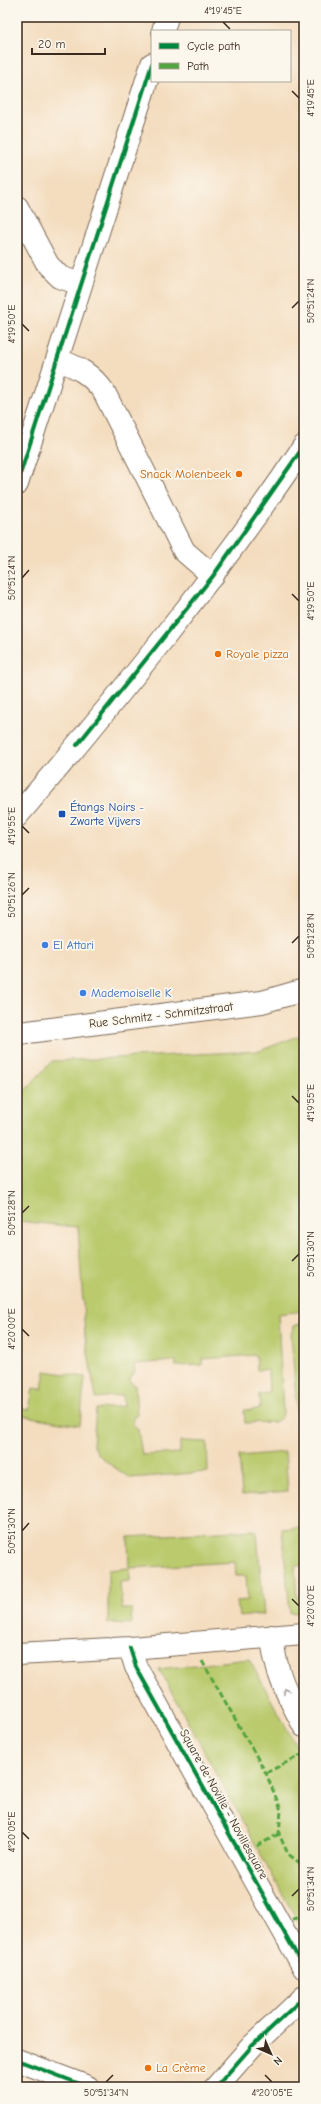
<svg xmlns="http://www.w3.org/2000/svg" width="321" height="2104" font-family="'Comic Neue',sans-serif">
	<rect width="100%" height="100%" fill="#fbf7ec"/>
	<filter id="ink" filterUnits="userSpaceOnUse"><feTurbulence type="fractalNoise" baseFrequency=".025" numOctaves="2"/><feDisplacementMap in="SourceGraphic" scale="8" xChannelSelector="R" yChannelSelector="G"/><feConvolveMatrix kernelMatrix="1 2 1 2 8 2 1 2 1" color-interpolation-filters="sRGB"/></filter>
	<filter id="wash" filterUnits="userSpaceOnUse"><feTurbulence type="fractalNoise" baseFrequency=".012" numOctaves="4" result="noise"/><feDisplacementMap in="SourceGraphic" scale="16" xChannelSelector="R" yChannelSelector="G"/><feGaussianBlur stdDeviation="0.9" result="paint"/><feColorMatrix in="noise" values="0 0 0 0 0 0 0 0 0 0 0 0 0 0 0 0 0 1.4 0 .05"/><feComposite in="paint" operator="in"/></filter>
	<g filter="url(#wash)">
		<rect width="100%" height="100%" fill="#f4ddbf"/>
		<!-- green -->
		<path fill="#baca6d" stroke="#7a7a46" d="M304 1034V1311L278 1314 283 1412 282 1417 275 1422 245 1423 244 1410 260 1409 259 1394 269 1393 268 1370H257L256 1355 202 1359V1365L176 1366 175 1361 134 1364 135 1372 130 1378 131 1383 135 1385 137 1415 133 1418V1424L138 1429 142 1455 180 1453V1441L207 1442 208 1472 130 1478 108 1463 98 1454 93 1445 96 1409 124 1406 123 1395 96 1398 85 1336 78 1227 17 1221V1133L22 1094 52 1061 259 1051Z
			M304 1322V1422L298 1417 297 1412 291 1334 294 1326Z
			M45 1371 85 1377 80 1425 17 1415 18 1408 29 1410 33 1388 42 1389Z
			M285 1452 288 1491 242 1495 239 1456Z
			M304 1527V1565L295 1566 297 1597H304V1612L290 1613 282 1529Z
			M254 1530 257 1533 264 1614 239 1617 237 1601 248 1600 246 1576H236L235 1562 130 1568V1581L120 1582 122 1609H131L132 1624 108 1623V1570L129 1568 128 1537Z
			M249 1659 304 1760V1933L159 1669Z"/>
	</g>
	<g filter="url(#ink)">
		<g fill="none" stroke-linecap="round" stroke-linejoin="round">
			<!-- street casing -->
			<g stroke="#7c6956" stroke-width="24">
				<path id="street" d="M163 31 167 17
					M17 207 48 265 60 277 80 284
					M58 360C78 367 91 374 104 392L184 551 213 576
					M17 484 152 64
					M17 1030 20 1033 262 1002 304 990
					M272 1636C275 1673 287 1694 304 1726
					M130 1648 136 1667 304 1968
					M17 1654 130 1648 304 1634
					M17 2060 88 2087
					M216 2087 252 2046 304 1997"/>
			</g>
			<!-- secondary casing -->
			<g stroke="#7c6956" stroke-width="24">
				<path id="secondary" d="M17 816C119 697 217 576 304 446"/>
			</g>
			<!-- street -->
			<use href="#street" stroke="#fff" stroke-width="22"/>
			<!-- secondary -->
			<use href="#secondary" stroke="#fff" stroke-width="22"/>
			<!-- quiet -->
			<path stroke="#54a441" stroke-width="3" stroke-dasharray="6 3" stroke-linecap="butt" d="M202 1661 266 1773 281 1810 279 1834 288 1854 304 1866
				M266 1773 301 1755
				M257 1846 279 1834
				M292 1919 304 1917"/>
			<!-- cycleway casing -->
			<g stroke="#fbf7ec" stroke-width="6">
				<path id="cycleway" d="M17 484 152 64
					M77 745 213 576 304 446
					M130 1648 136 1667 304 1968
					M17 2060 88 2087
					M216 2087 252 2046 304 1997"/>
			</g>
			<!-- cycleway -->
			<use href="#cycleway" stroke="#00873e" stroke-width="4"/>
		</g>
		<!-- one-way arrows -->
		<defs><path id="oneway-chevron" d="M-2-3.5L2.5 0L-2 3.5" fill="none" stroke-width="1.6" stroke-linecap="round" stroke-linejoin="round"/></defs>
		<use stroke="#a79f9a" href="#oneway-chevron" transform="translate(286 1691) rotate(-117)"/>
	</g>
	<!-- ticks -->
	<path fill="none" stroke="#3b2a1e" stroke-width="1.5" d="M223 22 230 29M292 91 299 98M292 308 299 301M22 324 29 331M22 578 29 570M292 594 299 601M22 826 29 833M22 895 29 888M292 943 299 936M292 1096 299 1103M22 1213 29 1206M292 1261 299 1254M22 1329 29 1336M22 1531 29 1523M292 1599 299 1606M22 1832 29 1839M292 1896 299 1889M265 2075 272 2082M106 2082 113 2075"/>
	<!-- markers -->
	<g fill="#e8710a" stroke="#fbf7ec" stroke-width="1.5">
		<circle cx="239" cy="474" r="4"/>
		<circle cx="218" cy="654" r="4"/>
		<circle cx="148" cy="2068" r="4"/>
	</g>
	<rect fill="#1a4fb4" stroke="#fbf7ec" stroke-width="1.5" x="58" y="810" width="8" height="8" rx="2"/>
	<g fill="#3f7fe0" stroke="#fbf7ec" stroke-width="1.5">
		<circle cx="45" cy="945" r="4"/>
		<circle cx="83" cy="993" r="4"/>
	</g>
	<g text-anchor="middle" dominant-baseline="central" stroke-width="3.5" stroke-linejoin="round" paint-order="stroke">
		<!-- food labels -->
		<g font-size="12" fill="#c56008" stroke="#fbf7ec" text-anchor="start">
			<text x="231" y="474" text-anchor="end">Snack Molenbeek</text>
			<text x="226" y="654">Royale pizza</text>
			<text x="156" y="2068">La Crème</text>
		</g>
		<!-- transit labels -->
		<g font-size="12" fill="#164399" stroke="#fbf7ec" text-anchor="start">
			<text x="70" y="807">Étangs Noirs -<tspan x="70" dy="14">Zwarte Vijvers</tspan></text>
		</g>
		<!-- shop labels -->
		<g font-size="12" fill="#366cbe" stroke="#fbf7ec" text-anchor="start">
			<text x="53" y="945">El Attari</text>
			<text x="91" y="993">Mademoiselle K</text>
		</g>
		<!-- street labels -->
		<g font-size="12" fill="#3b2a1e" stroke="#fbf7ec">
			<text transform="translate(161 1015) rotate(-7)">Rue Schmitz - Schmitzstraat</text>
			<text transform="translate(224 1804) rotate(61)">Square de Noville - Novillesquare</text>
		</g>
	</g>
	<!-- margin -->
	<rect width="321" height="2104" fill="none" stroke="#fbf7ec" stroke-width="44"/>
	<!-- legend -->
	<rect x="151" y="30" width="140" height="52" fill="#fbf7ec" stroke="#aea59a"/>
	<rect x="159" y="43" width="20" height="6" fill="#00873e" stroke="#aea59a"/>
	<text x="187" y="50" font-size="12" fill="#3b2a1e">Cycle path</text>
	<rect x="159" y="63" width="20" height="6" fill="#54a441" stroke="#aea59a"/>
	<text x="187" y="70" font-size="12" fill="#3b2a1e">Path</text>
	<!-- north arrow -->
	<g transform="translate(271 2054) rotate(135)" stroke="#fbf7ec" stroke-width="3" paint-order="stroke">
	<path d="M0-3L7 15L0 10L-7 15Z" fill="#3b2a1e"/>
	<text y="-6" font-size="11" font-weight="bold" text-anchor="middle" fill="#3b2a1e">N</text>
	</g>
	<!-- scale -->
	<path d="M32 48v6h73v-6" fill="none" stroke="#3b2a1e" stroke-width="2"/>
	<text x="38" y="48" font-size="12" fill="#3b2a1e" stroke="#fbf7ec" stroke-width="3" paint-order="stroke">20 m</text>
	<rect x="22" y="22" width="277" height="2060" fill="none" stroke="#3b2a1e" stroke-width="1.5"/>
	<g font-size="10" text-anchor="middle" fill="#3b2a1e">
		<text x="223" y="14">4°19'45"E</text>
		<text transform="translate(310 98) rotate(-90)" y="4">4°19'45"E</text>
		<text transform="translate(310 301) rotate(-90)" y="4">50°51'24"N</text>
		<text transform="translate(11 324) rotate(-90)" y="4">4°19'50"E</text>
		<text transform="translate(11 578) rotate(-90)" y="4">50°51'24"N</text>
		<text transform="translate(310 601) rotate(-90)" y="4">4°19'50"E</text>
		<text transform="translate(11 826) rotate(-90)" y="4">4°19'55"E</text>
		<text transform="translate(11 895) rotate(-90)" y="4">50°51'26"N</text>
		<text transform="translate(310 936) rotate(-90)" y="4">50°51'28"N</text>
		<text transform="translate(310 1103) rotate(-90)" y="4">4°19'55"E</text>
		<text transform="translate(11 1213) rotate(-90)" y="4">50°51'28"N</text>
		<text transform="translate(310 1254) rotate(-90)" y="4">50°51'30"N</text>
		<text transform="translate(11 1329) rotate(-90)" y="4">4°20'00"E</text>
		<text transform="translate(11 1531) rotate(-90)" y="4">50°51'30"N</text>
		<text transform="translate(310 1606) rotate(-90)" y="4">4°20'00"E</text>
		<text transform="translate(11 1832) rotate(-90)" y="4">4°20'05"E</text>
		<text transform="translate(310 1889) rotate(-90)" y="4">50°51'34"N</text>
		<text x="106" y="2096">50°51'34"N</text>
		<text x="272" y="2096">4°20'05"E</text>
	</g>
</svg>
